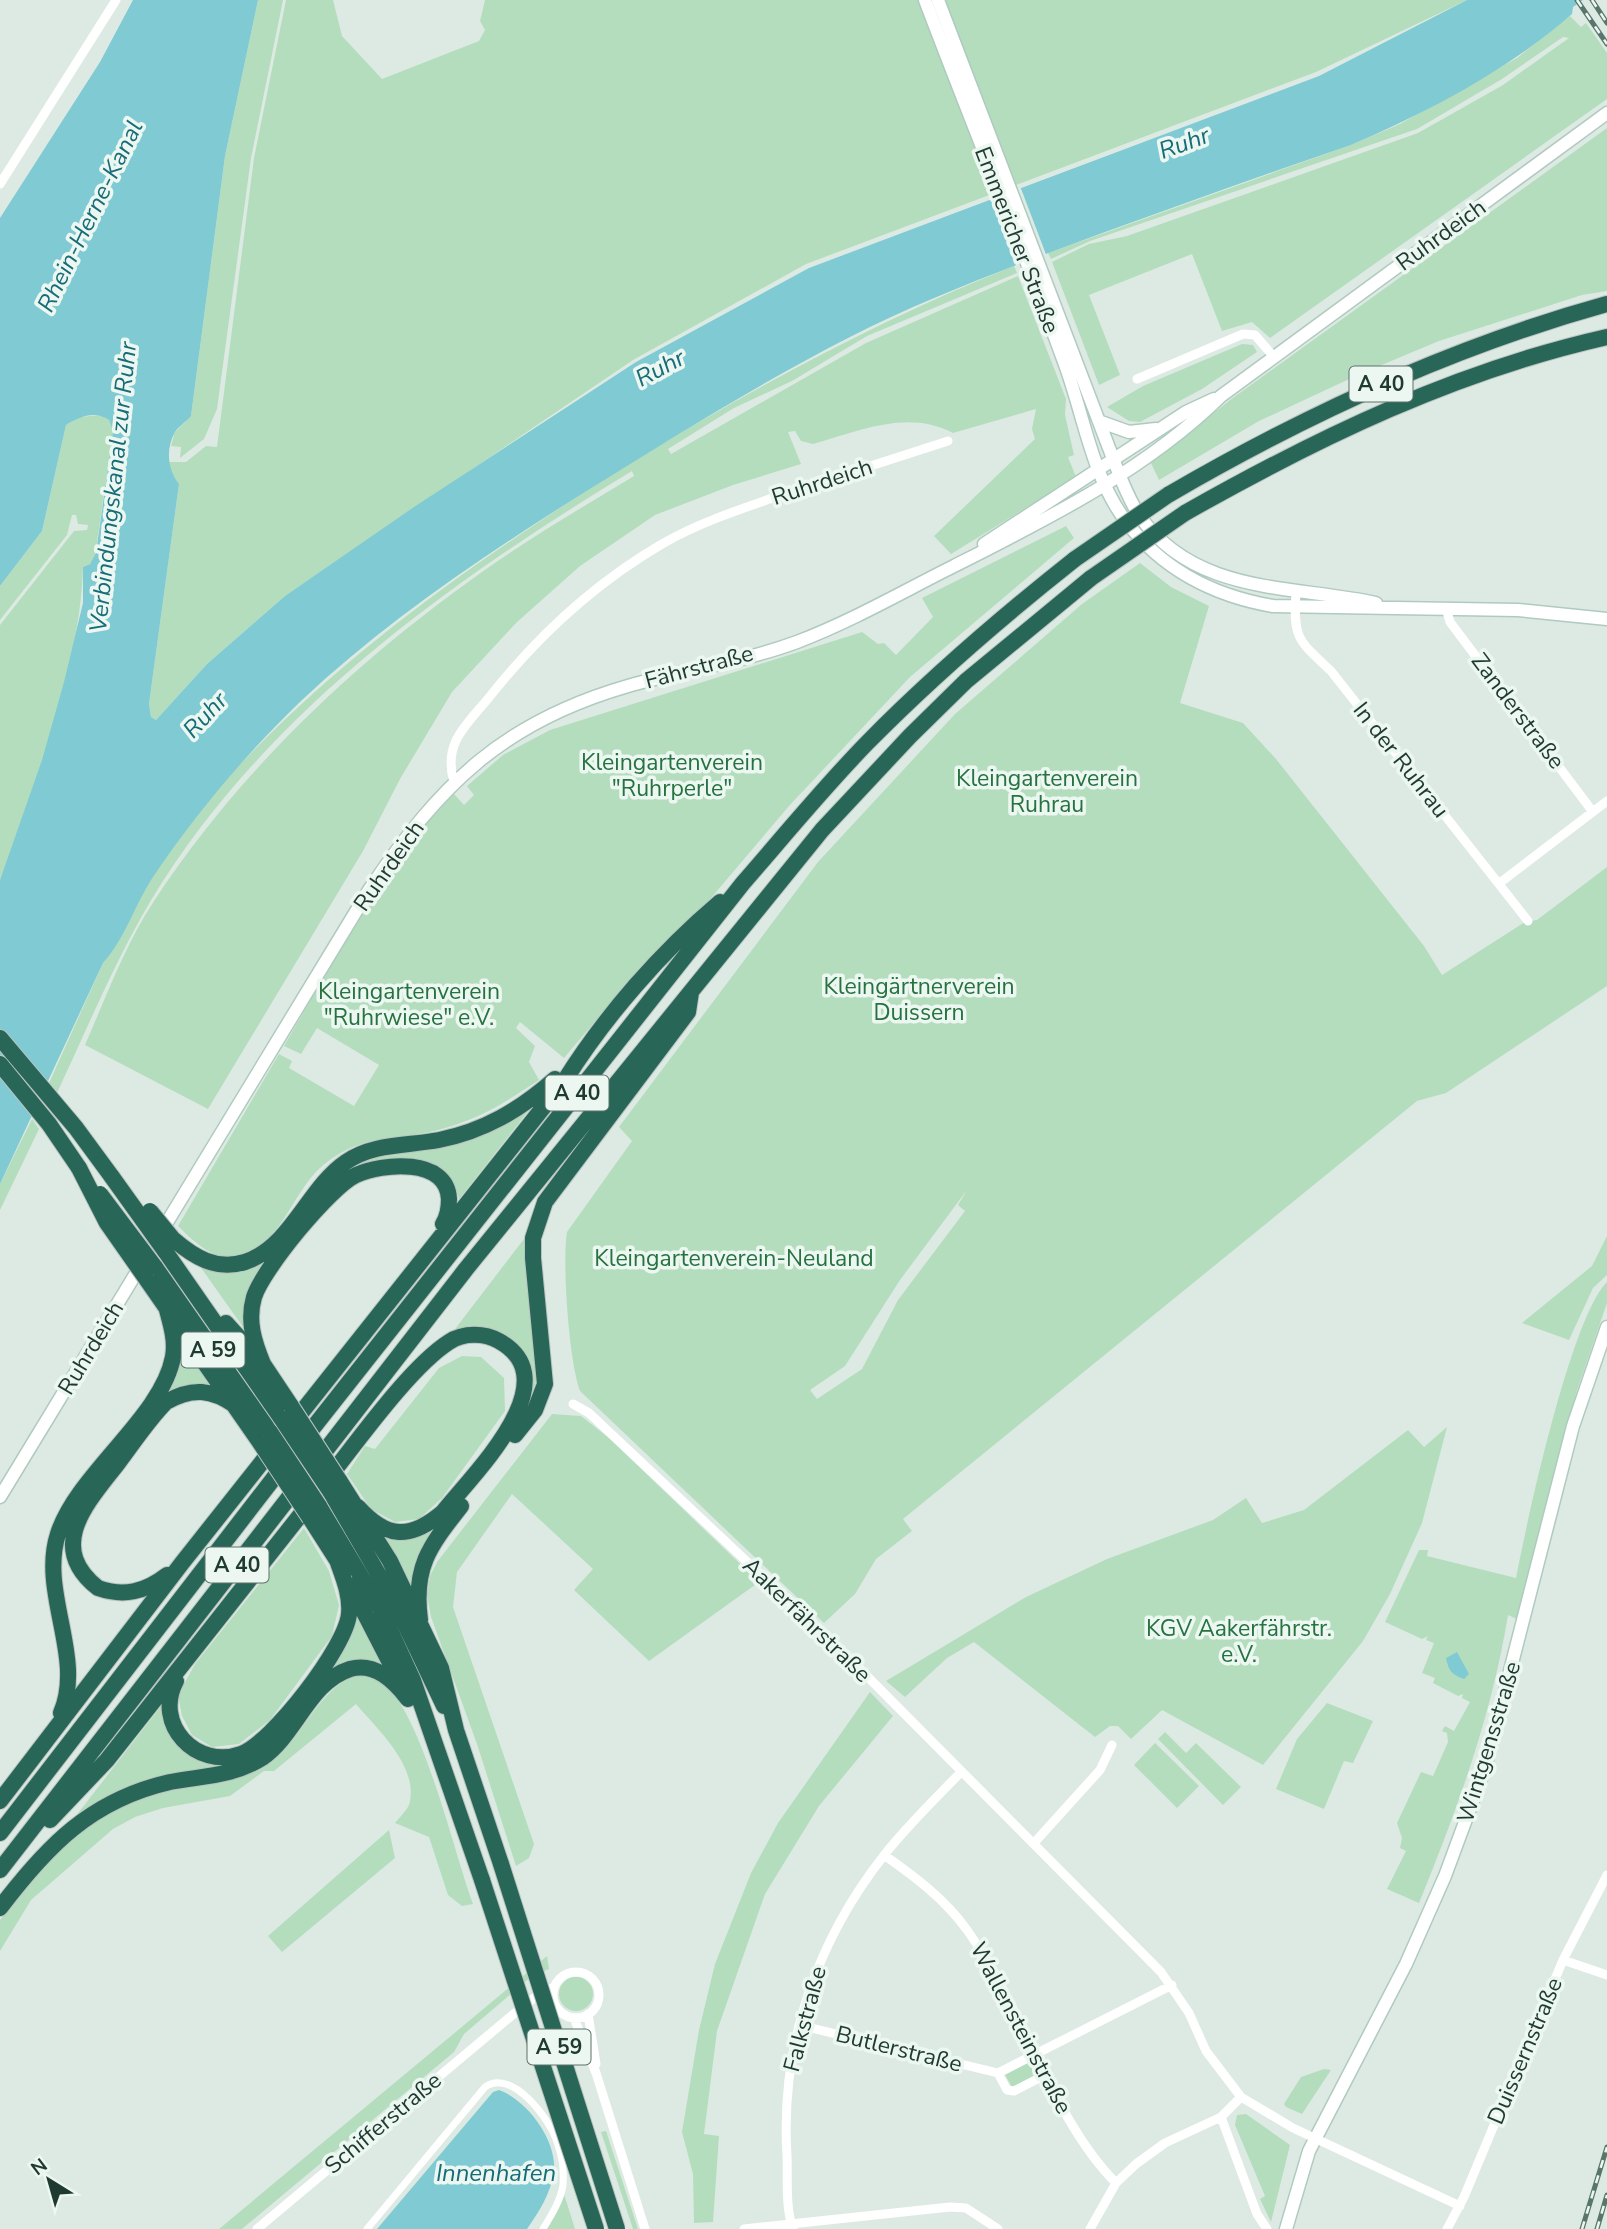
<svg xmlns="http://www.w3.org/2000/svg" width="1607" height="2229" font-family="'Nunito Sans',sans-serif">
	<rect width="100%" height="100%" fill="#ddeae3"/>
	<!-- green -->
	<path fill="#b4ddbd" fill-rule="evenodd" d="M258 0H283L251 158 217 409 204 439 180 458 181 447 171 446 175 432 191 416 225 156Z
		M286 0H333L342 36 382 79 479 41 485 30 480 21 485 0H1467L1316 72 806 264 633 360 285 596 207 664 156 720 151 717 149 704 179 484 169 470V462H186L206 446 217 447 254 158Z
		M1570 16 1581 27 1586 23 1607 53V99L1270 338 1252 322 1222 331 1192 254 1089 295 1120 375 1099 385 1052 262 1089 244 1127 236 1418 133 1503 85 1569 38 1563 37 1502 79 1417 129 1090 241 1051 259 1048 253 1351 145 1400 124 1517 58Z
		M1607 128V291L1582 295 1439 341 1360 374 1259 421 1159 480 1151 463 1230 400Z
		M1014 266 1017 273 867 336 792 381 734 408 668 449 671 454 866 343 1018 276 1066 399 1065 415 1074 455 1068 457 1076 477 951 554 934 536 1035 439 1032 429 1036 409 953 433C907 409 860 431 813 444L801 441 795 431 788 432 801 464 733 485 655 515 580 566 516 623 452 692 400 779 363 851 208 1109 85 1045C106 997 125 945 154 901 239 771 355 662 482 572 531 537 583 507 634 476L632 471C449 582 262 715 150 902 114 963 87 1029 57 1093L49 1083 103 963C119 945 125 922 137 901 163 857 196 811 231 774 343 654 475 561 613 474 742 394 873 322 1014 266Z
		M1242 344 1253 345 1257 352 1202 389 1140 422 1129 421 1107 407 1143 386Z
		M102 415 109 420 113 431 95 556 90 564 83 567C80 667 36 786 0 880V625L74 531 87 530 88 525 78 524 76 515H72L67 535 0 620V586L42 531 66 425 79 417Z
		M1066 526 1074 538 910 677 789 806 700 911 625 986 564 1058 520 1022 516 1028 535 1046 529 1062 539 1080C507 1101 483 1117 445 1128 396 1143 364 1130 320 1168 293 1193 283 1237 248 1253 219 1266 197 1245 178 1226L279 1054 292 1061 289 1068 354 1106 379 1065 317 1028 301 1054 284 1046C335 959 381 865 454 794L464 805 474 795 467 786 503 755 550 730 862 632 878 644 884 643 896 655 933 617 922 598Z
		M1140 563 1171 587 1209 606 1180 703 1243 723 1276 759 1424 946 1442 975 1525 922 1537 920 1607 867V986L1446 1093 1417 1101 903 1519 912 1531 876 1559 855 1594 824 1623 580 1391C569 1361 562 1264 567 1232L632 1141 619 1127 818 862 955 714 1082 604ZM967 1190 958 1205 965 1211 898 1300 862 1369 817 1399 810 1390 845 1366 900 1280Z
		M533 1105 459 1199C446 1134 373 1174 330 1187L341 1171 360 1159Z
		M32 1119 39 1129 0 1210V1184Z
		M527 1235 539 1362 534 1391C523 1331 506 1334 452 1333Z
		M1607 1236V1275L1593 1288 1569 1340 1522 1323 1592 1266Z
		M269 1254 246 1327H243L199 1265Z
		M1607 1282V1303L1577 1390 1519 1620 1508 1615C1492 1715 1457 1810 1419 1903L1387 1889 1406 1851 1400 1848 1402 1838 1397 1823 1421 1772 1433 1776 1448 1742 1447 1733 1442 1731 1445 1726 1454 1731 1470 1702 1462 1698 1463 1694 1458 1696 1433 1683 1435 1678 1422 1673 1434 1643 1426 1640 1428 1636 1422 1639 1385 1622 1419 1550H1428L1427 1556 1516 1578C1527 1521 1571 1317 1607 1282Z
		M179 1338 215 1388 164 1399Z
		M462 1356 481 1357 504 1378 505 1411 442 1498 419 1519 395 1522 371 1509 347 1474 365 1446 375 1449 439 1368Z
		M552 1414 581 1416 609 1438 759 1582 649 1661 574 1590 593 1569 512 1494 457 1572 453 1607 534 1844 529 1858 516 1866 477 1744 431 1617 427 1594 430 1576 437 1562Z
		M1447 1427 1422 1523 1390 1594 1363 1641 1263 1765 1162 1710 1131 1739 1118 1726H1110L1095 1737 974 1642 947 1658 905 1697 886 1681 1026 1597 1107 1559 1213 1520 1246 1498 1262 1523 1304 1510 1408 1430 1424 1447Z
		M435 1526 438 1529 413 1572 410 1589 380 1533Z
		M304 1528 329 1571 339 1605 332 1636 270 1720 239 1744 212 1747 192 1735 182 1716 178 1695 195 1664Z
		M355 1608 383 1665C358 1659 344 1662 323 1676Z
		M354 1675C368 1676 378 1677 388 1688 424 1723 454 1852 473 1904L462 1906 448 1895 429 1837 395 1823C399 1818 407 1810 409 1805 420 1767 377 1729 356 1704L274 1771H264L230 1796 163 1808 135 1817 113 1829 31 1900 0 1951V1920C48 1859 91 1808 169 1790 202 1782 236 1784 266 1765 302 1741 315 1694 354 1675Z
		M870 1692 893 1716 819 1806 765 1894 717 2031 704 2134 719 2136 713 2222 694 2223 693 2174 682 2132 699 2030 715 1964 751 1873 778 1823Z
		M1327 1703 1373 1721 1353 1763 1344 1761 1324 1809 1276 1789 1297 1739Z
		M162 1705C165 1712 165 1720 167 1727 178 1762 215 1760 244 1762 185 1774 127 1784 75 1817Z
		M1165 1732 1186 1753 1196 1743 1241 1787 1223 1805 1158 1739Z
		M1155 1743 1199 1786 1177 1808 1134 1765Z
		M389 1830 395 1858 282 1952 268 1936Z
		M547 1956 549 1969 532 1976 464 2034 454 2052 242 2229H219Z
		M559 1994a17 17 0 1 1 34 0a17 17 0 1 1-34 0Z
		M1031 2061 1039 2076 1012 2087 1005 2075Z
		M1324 2069 1331 2070 1302 2114 1286 2107 1284 2104 1301 2077Z
		M1246 2114 1290 2145 1271 2222 1260 2199 1265 2196 1235 2125 1237 2115Z
		M606 2131 638 2229H633L601 2132Z
		M564 2194 575 2229H546Z"/>
	<!-- water -->
	<path fill="#80cad3" d="M133 0H258L225 156 191 416C186 422 179 426 175 432 165 450 168 470 179 484L149 704 151 717 156 720 207 664 285 596 414 507 636 362 809 268 1319 76 1467 0H1583L1573 7 1572 14C1507 71 1430 111 1351 145 1268 173 1187 203 1105 232 1019 264 932 295 850 337 758 384 672 438 585 492 486 554 386 621 301 701 246 754 196 813 153 877 135 904 125 939 103 963L0 1184V880L42 760 64 682 83 603V567L90 564 96 553 113 431 109 420C95 410 79 417 66 425L42 531 0 586V218L100 62Z
		M1457 1652 1469 1674 1464 1679C1450 1674 1449 1670 1446 1658Z
		M499 2090C527 2100 557 2140 554 2171 551 2193 539 2212 527 2229H377L493 2092Z"/>
	<!-- pier -->
	<path fill="#ddeae3" d="M1020 186 1047 257 1017 268 990 198Z"/>
	<g fill="none" stroke-linecap="round" stroke-linejoin="round">
		<!-- secondary casing -->
		<g stroke="#afcabf" stroke-width="15">
			<path id="secondary" d="M925 0C971 121 1020 241 1064 362 1084 415 1091 474 1125 520 1161 569 1214 596 1273 606L1518 610 1607 619
				M938 0 1114 461C1121 479 1128 498 1139 515 1194 595 1292 585 1376 603
				M1101 422 1129 432 1156 429
				M984 544 1186 412 1214 399
				M0 1497 369 890C440 784 503 722 628 686 683 670 743 662 797 642 852 621 902 592 954 566 1047 519 1146 470 1221 396L1607 113
				M1286 2229 1309 2151 1406 1964 1445 1876 1485 1768 1573 1426 1607 1327"/>
		</g>
		<!-- motorway casing -->
		<g stroke="#bcc4c1" stroke-width="18">
			<path id="motorway" d="M1168 495C1307 414 1451 347 1607 304
				M1185 513C1319 437 1456 371 1607 337
				M0 1038 76 1128 112 1177
				M0 1064 49 1124 79 1168
				M173 1239C194 1257 216 1271 245 1262 291 1247 308 1188 346 1162 373 1143 407 1146 439 1140 484 1131 520 1110 555 1079
				M165 1251 281 1418
				M155 1267 270 1432
				M147 1280 261 1444
				M226 1323 263 1364 291 1406
				M263 1364C254 1342 247 1321 254 1297 263 1269 330 1187 356 1175 382 1163 447 1157 449 1199 449 1208 448 1216 443 1224
				M515 1435 535 1410 545 1384 533 1258V1238L545 1202 688 1012 691 992
				M301 1443 743 883C784 836 824 787 867 743 932 677 1003 616 1075 559
				M315 1464 466 1269 822 830 910 736 966 681 1091 578
				M339 1480 390 1561 441 1668 456 1730 501 1864
				M326 1481C357 1442 410 1367 449 1342 464 1332 485 1333 499 1341 571 1381 472 1475 443 1512 410 1540 387 1539 358 1507
				M330 1491 394 1601 444 1706
				M319 1506 380 1608 413 1680 482 1880
				M310 1518 340 1565
				M167 1575C145 1592 124 1597 98 1588 45 1546 88 1502 118 1463 134 1442 148 1420 166 1402 192 1387 212 1389 236 1406
				M350 1585 402 1686
				M420 1620C413 1567 429 1547 461 1506
				M176 1681C153 1724 196 1770 241 1754 272 1743 346 1647 349 1614 351 1594 342 1575 336 1557
				M61 1713C85 1657 39 1592 58 1534 77 1474 162 1417 173 1357 176 1341 171 1325 167 1310
				M0 1801 182 1563 565 1080C606 1015 661 952 720 902
				M50 1820 107 1760 313 1499
				M0 1833 287 1461
				M0 1870 301 1482
				M0 1908C47 1846 91 1800 170 1782 202 1776 234 1776 262 1758 296 1735 309 1682 350 1669 375 1662 394 1681 408 1699"/>
		</g>
		<!-- pedestrian -->
		<path stroke="#fff" stroke-width="7" d="M367 2229 485 2087C512 2068 550 2119 557 2142 562 2155 564 2171 563 2185 561 2200 551 2216 543 2229"/>
		<!-- minor -->
		<path stroke="#fff" stroke-width="9" d="M0 184 116 0
			M1137 379 1243 334 1255 335 1274 357
			M1296 593C1293 639 1298 640 1331 671L1528 921
			M1446 608 1450 622 1593 812
			M454 782C442 742 468 724 491 695 538 636 597 582 662 544 702 521 747 507 790 492 843 475 895 458 948 441
			M1501 882 1607 801
			M573 1404 589 1413 844 1653 1161 1972 1189 2013 1206 2051 1241 2097 1293 2128 1460 2206
			M1034 1843 1100 1770 1112 1745
			M884 1855C914 1876 945 1899 967 1930 1022 2006 1052 2119 1116 2183
			M1563 1960 1607 1975
			M553 1995a23 23 0 1 1 46 0a23 23 0 1 1-46 0Z
			M588 2014 596 2064
			M574 2018 596 2073 645 2229
			M799 2025 998 2073 1172 1985
			M998 2073 1007 2090 1014 2091 1047 2074
			M1221 2117 1257 2214 1267 2229
			M257 2229 510 2017 539 1994 554 1987
			M744 2229 950 2207 966 2208 998 2229
			M793 2229C785 2207 788 2178 787 2155 780 2045 817 1940 885 1854 908 1825 935 1799 961 1772
			M1090 2229 1116 2183 1136 2164 1165 2143 1221 2117 1241 2097
			M1447 2229 1464 2197 1563 1960 1607 1875"/>
		<!-- secondary -->
		<use href="#secondary" stroke="#fff" stroke-width="12"/>
		<!-- motorway -->
		<use href="#motorway" stroke="#286758" stroke-width="16"/>
		<!-- rail casing -->
		<g stroke="#58766c" stroke-width="5">
			<path id="rail" d="M1577 0 1607 44
				M1592 0 1607 23
				M1582 2229 1607 2147
				M1597 2229 1607 2195"/>
		</g>
		<!-- rail -->
		<use href="#rail" stroke="#edf7f1" stroke-width="2.5" stroke-dasharray="8" stroke-linecap="butt"/>
		<!-- motorway-bridge casing -->
		<g stroke="#bcc4c1" stroke-width="18" stroke-linecap="butt">
			<path id="motorway-bridge" d="M1075 559 1168 495
				M1091 578 1185 513
				M79 1168 107 1223 147 1280
				M112 1177 165 1251
				M100 1194 155 1267
				M150 1211 173 1239
				M291 1406 339 1480
				M281 1418 330 1491
				M270 1432 319 1506
				M261 1444 310 1518
				M501 1864 617 2229
				M482 1880 596 2229"/>
		</g>
		<!-- motorway-bridge -->
		<use href="#motorway-bridge" stroke="#286758" stroke-width="16"/>
	</g>
	<g text-anchor="middle" dominant-baseline="central" stroke-width="7" stroke-linejoin="round" paint-order="stroke">
		<!-- shield labels -->
		<g fill="#edf7f1" stroke="#5c736b" stroke-width="2">
			<rect x="1349.5" y="366.5" width="63" height="35" rx="5"/>
			<rect x="545.5" y="1075.5" width="63" height="35" rx="5"/>
			<rect x="181.5" y="1332.5" width="63" height="35" rx="5"/>
			<rect x="205.5" y="1547.5" width="63" height="35" rx="5"/>
			<rect x="527.5" y="2029.5" width="63" height="35" rx="5"/>
		</g>
		<g font-size="21" font-weight="bold" fill="#1e3a31">
			<text x="1381" y="384">A 40</text>
			<text x="577" y="1093">A 40</text>
			<text x="213" y="1350">A 59</text>
			<text x="237" y="1565">A 40</text>
			<text x="559" y="2047">A 59</text>
		</g>
		<!-- street labels -->
		<g font-size="23" fill="#1e3a31" stroke="#edf7f1">
			<text transform="translate(1441 235) rotate(-36)">Ruhrdeich</text>
			<text transform="translate(1017 240) rotate(69)">Emmericher Straße</text>
			<text transform="translate(822 482) rotate(-18)">Ruhrdeich</text>
			<text transform="translate(699 667) rotate(-15)">Fährstraße</text>
			<text transform="translate(1518 711) rotate(53)">Zanderstraße</text>
			<text transform="translate(1401 760) rotate(52)">In der Ruhrau</text>
			<text transform="translate(389 866) rotate(-55)">Ruhrdeich</text>
			<text transform="translate(91 1348) rotate(-59)">Ruhrdeich</text>
			<text transform="translate(807 1620) rotate(44)">Aakerfährstraße</text>
			<text transform="translate(1489 1742) rotate(-73)">Wintgensstraße</text>
			<text transform="translate(805 2019) rotate(-75)">Falkstraße</text>
			<text transform="translate(1021 2028) rotate(62)">Wallensteinstraße</text>
			<text transform="translate(899 2049) rotate(14)">Butlerstraße</text>
			<text transform="translate(1525 2051) rotate(-67)">Duissernstraße</text>
			<text transform="translate(383 2123) rotate(-40)">Schifferstraße</text>
		</g>
		<!-- park labels -->
		<g font-size="23" fill="#267240" stroke="#edf7f1">
			<text x="672" y="762">Kleingartenverein<tspan x="672" dy="26">"Ruhrperle"</tspan></text>
			<text x="1047" y="778">Kleingartenverein<tspan x="1047" dy="26">Ruhrau</tspan></text>
			<text x="919" y="986">Kleingärtnerverein<tspan x="919" dy="26">Duissern</tspan></text>
			<text x="409" y="991">Kleingartenverein<tspan x="409" dy="26">"Ruhrwiese" e.V.</tspan></text>
			<text x="734" y="1258">Kleingartenverein-Neuland</text>
			<text x="1239" y="1628">KGV Aakerfährstr.<tspan x="1239" dy="26">e.V.</tspan></text>
		</g>
		<!-- water labels -->
		<g font-size="24" font-style="italic" fill="#166c78" stroke="#edf7f1">
			<text transform="translate(1184 143) rotate(-20)">Ruhr</text>
			<text transform="translate(90 216) rotate(-64)">Rhein-Herne-Kanal</text>
			<text transform="translate(660 368) rotate(-28)">Ruhr</text>
			<text transform="translate(113 487) rotate(-84)">Verbindungskanal zur Ruhr</text>
			<text transform="translate(205 715) rotate(-47)">Ruhr</text>
			<text x="496" y="2173">Innenhafen</text>
		</g>
	</g>
	<!-- north arrow -->
	<g transform="translate(49 2180) rotate(323)" stroke="#edf7f1" stroke-width="5" paint-order="stroke">
	<path d="M0-5L12 26L0 18L-12 26Z" fill="#1e3a31"/>
	<text y="-10" font-size="19" font-weight="bold" text-anchor="middle" fill="#1e3a31">N</text>
	</g>
</svg>
